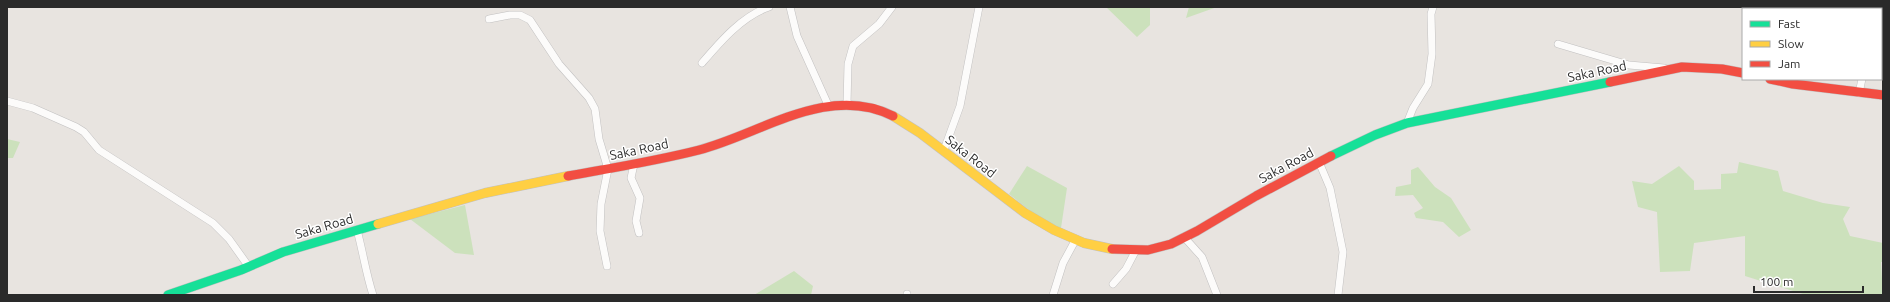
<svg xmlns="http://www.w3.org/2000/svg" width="1890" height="302" font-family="Ubuntu,sans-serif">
	<rect width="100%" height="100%" fill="#e8e4e0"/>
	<!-- green -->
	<path fill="#cce1bc" d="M1106 7H1150V25L1137 37Z
		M1189 7H1217L1186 18Z
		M7 139 20 142 13 158H7Z
		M1739 162 1778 171 1783 191 1823 203 1850 207 1843 219 1850 236 1883 243V262H1881L1883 295H1806L1745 276V236L1694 243 1690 271 1660 272 1657 212 1638 207 1632 181 1652 184 1679 166 1694 181V190L1721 189V174L1737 173Z
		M1027 166 1067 188 1061 228 1042 220 1009 194Z
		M1418 167 1435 187 1451 198 1471 230 1459 237 1443 222 1416 218 1414 213 1423 208 1413 195 1395 196 1396 187 1411 184V170Z
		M465 205 474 255 455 253 410 219Z
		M794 271 813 286 811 295H754Z"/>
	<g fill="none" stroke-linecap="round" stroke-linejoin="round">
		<!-- street casing -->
		<g stroke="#c2c1c1" stroke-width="8">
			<path id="street" d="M790 7 797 36 829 107
				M489 19 510 15H520L530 20 559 64 589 98 595 109 599 139 608 169 601 204 600 231 607 266
				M1558 44 1629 65 1664 68
				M1881 52 1883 49
				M702 63C720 42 742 16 769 7
				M1859 93 1862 79
				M7 101 33 108 76 127 84 132 99 150 213 223 229 239 249 267
				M847 104 848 64 853 46 879 24 892 7
				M1407 123 1413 108 1428 84 1432 54 1431 14 1433 7
				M944 150 960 106 979 7
				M1319 162 1330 188 1343 252 1338 295
				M634 164 631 178 640 198 636 221 639 233
				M357 230C363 252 366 274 373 295
				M1184 237 1202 257 1217 295
				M1113 284 1126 269 1136 250
				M907 294V295
				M1053 295 1063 263 1076 239"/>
		</g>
		<!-- fast casing -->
		<g stroke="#c2c1c1" stroke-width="10">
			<path id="fast" d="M1331 156 1375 135 1407 123 1610 82
				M168 295 241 270 283 252 378 224"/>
		</g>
		<!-- slow casing -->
		<g stroke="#c2c1c1" stroke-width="10">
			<path id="slow" d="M893 116 920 133 1025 213 1054 230 1084 243 1112 249
				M378 224 485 193 568 176"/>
		</g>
		<!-- jam casing -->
		<g stroke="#c2c1c1" stroke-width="10">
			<path id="jam" d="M1770 79 1793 84 1883 95
				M1610 82 1682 67 1722 69 1743 73
				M568 176C612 168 656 161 699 150 761 134 828 83 893 116
				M1112 249 1148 250 1171 244 1197 231 1256 196 1331 156"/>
		</g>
		<!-- street -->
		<use href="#street" stroke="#fcfbfa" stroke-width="7"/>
		<!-- fast -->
		<use href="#fast" stroke="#16e098" stroke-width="9"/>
		<!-- slow -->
		<use href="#slow" stroke="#ffcf43" stroke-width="9"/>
		<!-- jam -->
		<use href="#jam" stroke="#f24e42" stroke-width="9"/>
	</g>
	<g text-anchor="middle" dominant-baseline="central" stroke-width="3" stroke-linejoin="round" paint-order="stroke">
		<!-- street labels -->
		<g font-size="13" fill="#2a2a2a" stroke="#fff">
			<text transform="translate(1597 71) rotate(-12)">Saka Road</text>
			<text transform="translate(639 149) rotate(-12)">Saka Road</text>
			<text transform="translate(971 156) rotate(38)">Saka Road</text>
			<text transform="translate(1286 165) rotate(-28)">Saka Road</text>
			<text transform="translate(324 226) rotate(-16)">Saka Road</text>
		</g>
	</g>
	<!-- border -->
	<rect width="1890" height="302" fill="none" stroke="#2a2a2a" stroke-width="16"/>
	<!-- legend -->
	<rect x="1742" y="8" width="140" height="72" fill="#ffffff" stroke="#aaaaaa"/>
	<rect x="1750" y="21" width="20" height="6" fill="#16e098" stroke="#aaaaaa"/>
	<text x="1778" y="28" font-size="12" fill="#2a2a2a">Fast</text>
	<rect x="1750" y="41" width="20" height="6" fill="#ffcf43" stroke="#aaaaaa"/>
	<text x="1778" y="48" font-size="12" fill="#2a2a2a">Slow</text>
	<rect x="1750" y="61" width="20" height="6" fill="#f24e42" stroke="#aaaaaa"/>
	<text x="1778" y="68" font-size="12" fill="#2a2a2a">Jam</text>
	<!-- scale -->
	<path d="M1754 286v6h109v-6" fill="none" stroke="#2a2a2a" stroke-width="2"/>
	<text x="1760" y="286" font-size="12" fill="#2a2a2a" stroke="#ffffff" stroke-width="3" paint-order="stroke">100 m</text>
</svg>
